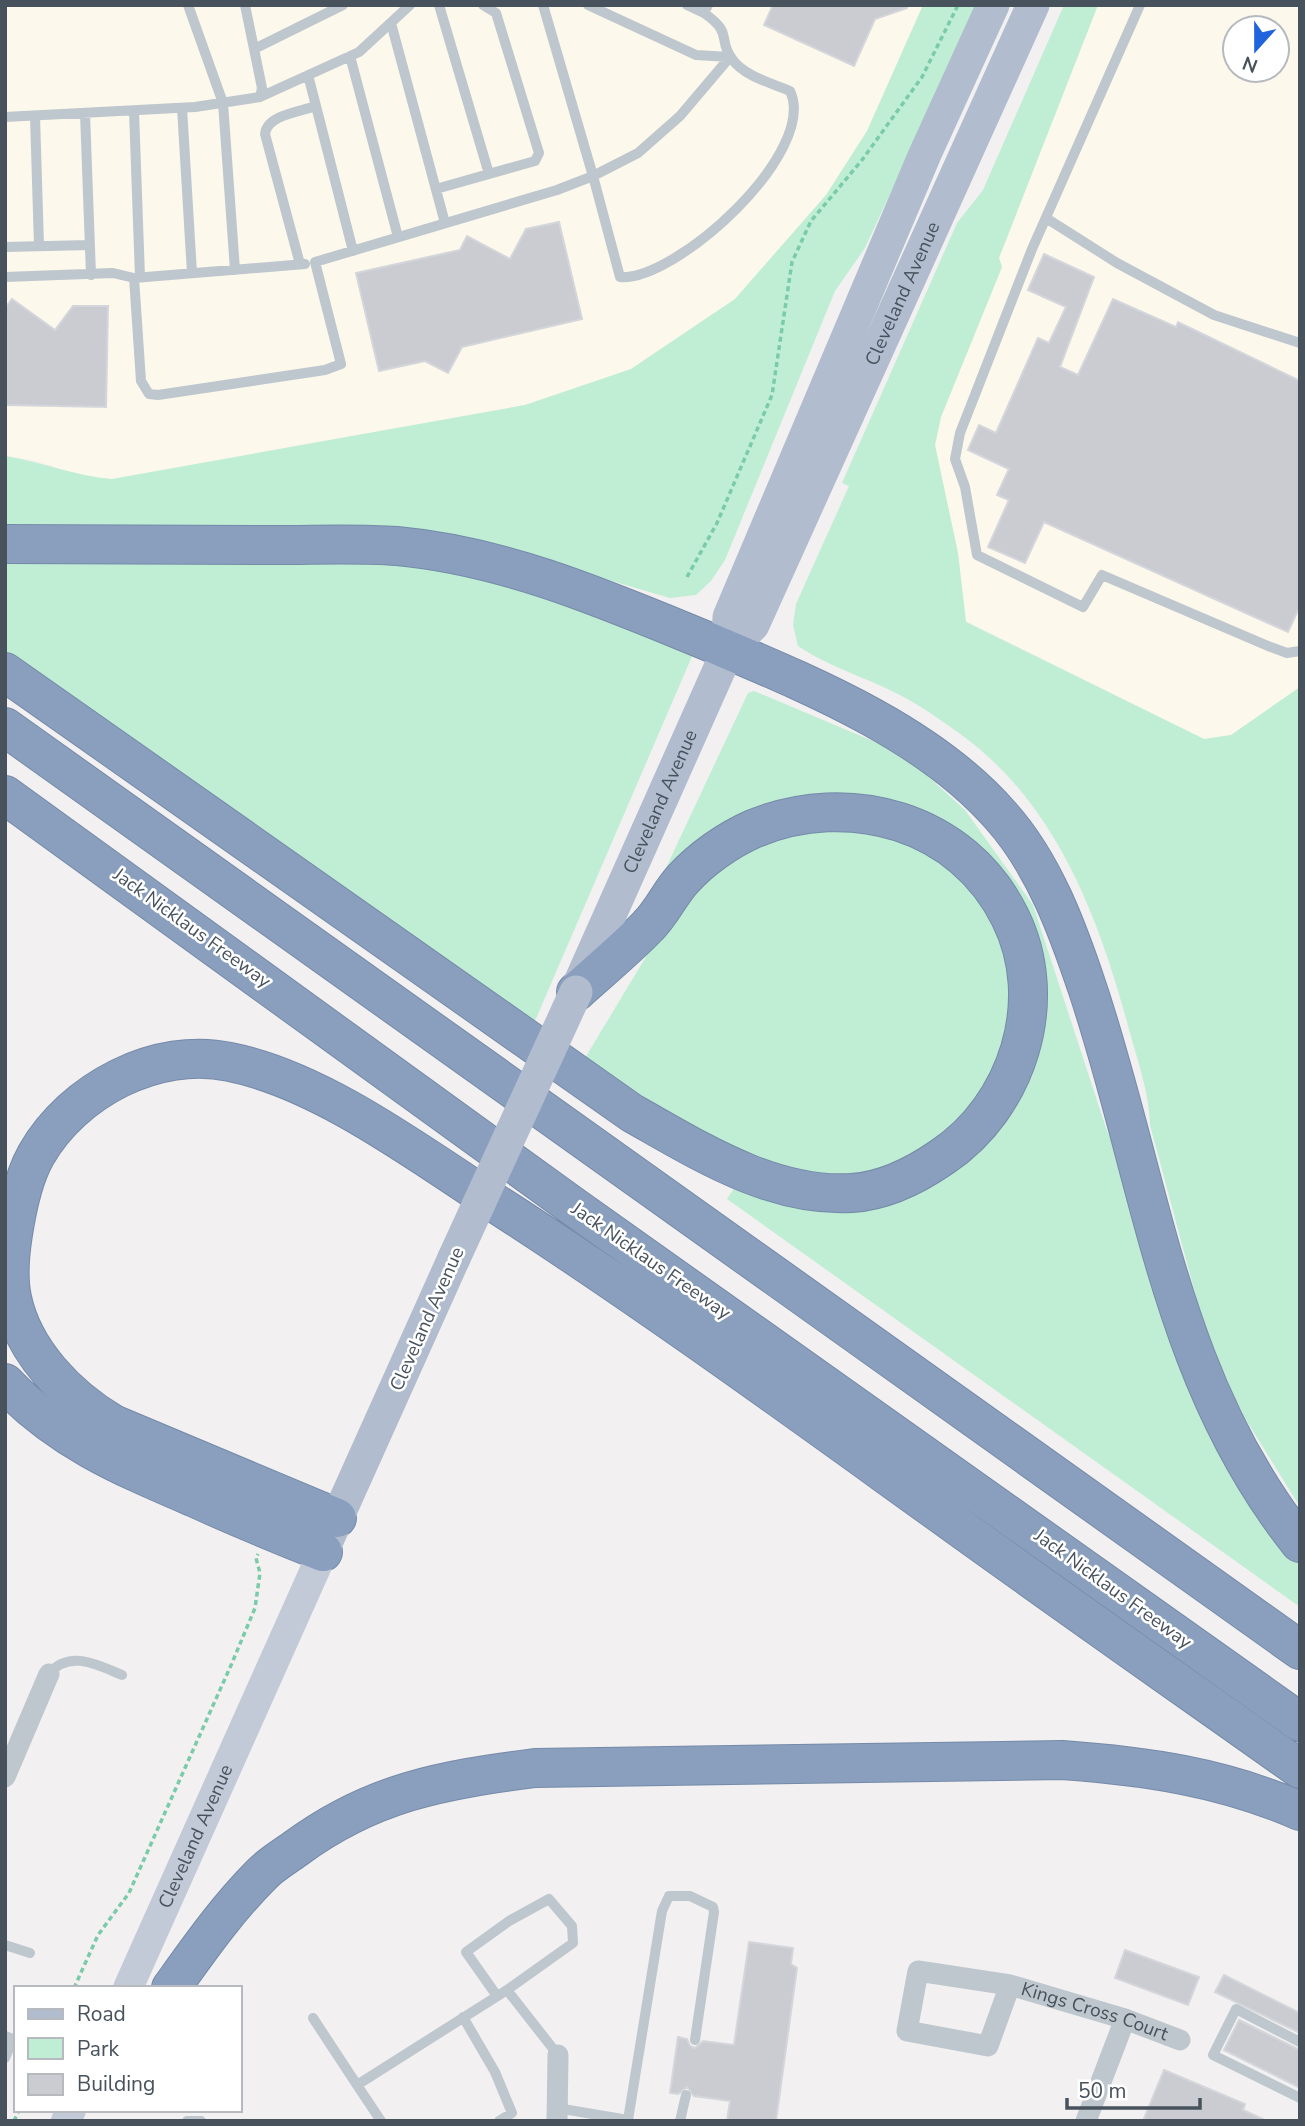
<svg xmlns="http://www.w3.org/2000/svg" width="1305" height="2126" font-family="'Nunito Sans',sans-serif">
	<rect width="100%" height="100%" fill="#f2f0f0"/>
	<!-- commercial -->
	<path fill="#fcf8eb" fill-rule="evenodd" d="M5 5H923L867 131 826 195 735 299 631 369 525 405 112 479 87 477 33 460 5 456Z
		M1098 5H1300V687L1231 735 1204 739 966 621 958 553 935 445 941 417 1002 267 999 258ZM1235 28H1277V70H1235Z"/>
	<!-- green -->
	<path fill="#c0eed5" d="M923 5H984L926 116 865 248 835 291 725 560 711 581 696 595 670 598 554 564 5 527V456C42 462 75 476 112 479L525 405 631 369 735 299 826 195 867 131Z
		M1064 5H1098L999 258 1002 267 941 417 935 445 958 553 966 622 1204 739 1231 735 1300 687V1507L1240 1410 1203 1323 1150 1125C1149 1090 1136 1057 1127 1022 1097 913 1054 799 956 731 938 718 918 704 898 694 865 677 829 667 798 646L793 625 796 604 849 486 842 483 957 223 983 190Z
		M5 548 467 563 693 654 535 1021 5 658Z
		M754 691 880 744 922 771 965 810 1033 905 1107 1131 1300 1557V1607L727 1199 742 1176 792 1193 986 1143C1051 1072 1036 1028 1032 940L888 806 664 872 748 693Z
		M900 828 995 901 1025 1018 949 1150 839 1182 727 1151 585 1058 662 930 723 860 787 829Z"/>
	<!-- building -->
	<path fill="#caccd2" stroke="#d4d6db" stroke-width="2" d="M773 5H907V8L875 19 854 66 764 25Z
		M559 222 582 319 462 347 448 373 425 361 379 371 356 273 460 250 467 236 510 259 526 229Z
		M1044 254 1094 277 1060 367 1078 375 1113 299 1176 327 1178 322 1300 381V606L1288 632 1044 522 1025 563 988 547 1009 500 997 495 1009 469 968 450 979 425 996 433 1038 338 1049 343 1066 307 1028 290Z
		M12 299 55 330 73 306H108L106 407 5 405V308Z
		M749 1942 793 1948 791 1964 797 1968 776 2121H727L730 2101 694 2096 687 2087 678 2094 670 2093 678 2037 687 2039 690 2046 695 2048 703 2041 734 2045Z
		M1125 1950 1199 1977 1188 2005 1115 1978Z
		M1224 1975 1300 2013V2033L1215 1992Z
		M1239 2020 1300 2050V2088L1224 2050Z
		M1164 2070 1245 2104 1243 2110 1267 2121H1143Z"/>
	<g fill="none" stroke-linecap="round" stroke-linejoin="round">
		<!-- motorway casing -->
		<g stroke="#758aa9" stroke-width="40">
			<path id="motorway" d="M5 544C95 544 185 544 275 545 316 545 357 543 397 546 506 556 607 600 707 641 808 684 928 732 1001 816 1044 864 1068 930 1088 990 1152 1182 1169 1379 1300 1543
				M5 672 632 1113C698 1150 772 1198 852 1193 884 1191 916 1175 942 1157 1017 1107 1052 1001 1010 917 963 821 849 789 753 829 728 840 701 859 683 879 670 893 662 912 648 926 626 949 600 970 576 992
				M5 727 1300 1650
				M5 795 574 1207 1300 1722
				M5 1383C60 1441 123 1467 195 1498 237 1517 280 1535 323 1552
				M337 1518 113 1424C68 1397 23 1352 12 1298 8 1279 10 1253 13 1234 17 1208 23 1178 36 1155 73 1090 157 1046 230 1062 326 1081 430 1162 512 1214 658 1309 799 1412 941 1514 1060 1600 1180 1684 1300 1769
				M171 1988C199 1949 227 1909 261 1875 270 1865 284 1857 295 1849 372 1792 442 1780 535 1768L1062 1760C1145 1766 1223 1777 1300 1811"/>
		</g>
		<!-- path -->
		<path stroke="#79cba9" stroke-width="3.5" stroke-dasharray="5 3.5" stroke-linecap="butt" d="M687 577 717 523 772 395 792 262 811 221 862 160 922 77 958 5
			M74 1988 98 1935 129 1893 232 1663 255 1608 260 1573 256 1558 258 1554
			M14 2121 19 2110"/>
		<!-- service -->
		<path stroke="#bec6ce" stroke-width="10" d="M188 5 223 103 235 270
			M439 5 489 174
			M543 5 593 176 638 153 680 116 730 57
			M588 5 696 55 730 57
			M687 5 704 13
			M1140 5 1032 249 960 433 955 459 965 487 977 555 1083 607 1102 575 1268 646 1287 653 1300 651
			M391 23 445 223
			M254 49 343 5
			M350 56 398 237
			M260 97 359 52 410 5
			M316 106 353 251
			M182 108 192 273
			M134 111 140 277
			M85 113 91 275
			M35 116 39 246
			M5 117 195 107 260 97 262 88 245 5
			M436 189 535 161 539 153 496 13 483 5
			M1046 218 1117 263 1214 315 1300 343
			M5 247 90 245
			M300 264 265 134C267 115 299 112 316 106L308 75
			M5 277 113 273 134 278 141 381 149 394 158 395 325 370 341 364 315 262 557 190 593 176 620 277C675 282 819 152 790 91 771 83 744 76 732 59 717 38 734 34 704 13L708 5
			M134 278 305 264
			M49 1674C69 1649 98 1665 122 1675
			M5 1945 30 1953
			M497 1996 466 1952 509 1921 549 1899 572 1926 573 1943 507 1990
			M463 2017 495 2072 512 2113 499 2121
			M313 2018 357 2085 507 1990 558 2055
			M5 2036 13 2039 5 2058
			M1300 2042 1236 2009 1213 2055 1300 2098
			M357 2085 381 2121
			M557 2108 628 2120 662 1911 669 1896H690L713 1907 714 1912 695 2040
			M187 2121H201
			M680 2121 686 2095"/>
		<!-- minor -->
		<g stroke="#bec6ce" stroke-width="21">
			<path d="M5 1777 49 1674"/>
			<path id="s1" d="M1010 1985 988 2046 907 2031 918 1971 1010 1985 1125 2019 1180 2040"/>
			<path d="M557 2121 558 2055"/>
			<path d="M1086 2121 1125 2019"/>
		</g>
		<!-- secondary -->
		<g stroke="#c1cad6" stroke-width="30">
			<path id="s2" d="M128 1988 323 1552"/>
			<path d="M66 2121 71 2110"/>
		</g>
		<!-- primary -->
		<g stroke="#b1bdce" stroke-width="33">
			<path d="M728 650 729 617 925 154 993 5"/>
			<path id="s3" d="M577 989 728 650 753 625 1033 5"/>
			<path d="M326 1543 454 1258"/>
		</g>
		<!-- motorway -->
		<use href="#motorway" stroke="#899fbd" stroke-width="38"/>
		<!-- primary-bridge -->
		<path stroke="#b1bdce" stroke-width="33" d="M454 1258 576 992"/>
	</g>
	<g text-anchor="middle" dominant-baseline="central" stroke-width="5" stroke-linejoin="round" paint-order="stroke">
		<!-- street labels -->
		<g font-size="19" fill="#48525d" stroke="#fff">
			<text stroke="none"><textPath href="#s3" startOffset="770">Cleveland Avenue</textPath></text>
			<text stroke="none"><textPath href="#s3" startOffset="205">Cleveland Avenue</textPath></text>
			<text transform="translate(192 928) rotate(36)">Jack Nicklaus Freeway</text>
			<text transform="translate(651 1261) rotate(35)">Jack Nicklaus Freeway</text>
			<text transform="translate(427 1319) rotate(-66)">Cleveland Avenue</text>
			<text transform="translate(1113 1589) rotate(36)">Jack Nicklaus Freeway</text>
			<text stroke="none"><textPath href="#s2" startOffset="166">Cleveland Avenue</textPath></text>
			<text stroke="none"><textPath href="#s1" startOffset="390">Kings Cross Court</textPath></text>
		</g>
	</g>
	<!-- border -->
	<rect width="1305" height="2126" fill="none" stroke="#48525d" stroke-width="14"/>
	<!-- legend -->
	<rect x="14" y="1986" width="228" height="126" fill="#ffffff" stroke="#b6babe" stroke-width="2"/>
	<rect x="28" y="2009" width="35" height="10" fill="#b1bdce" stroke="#b6babe" stroke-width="2"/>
	<text x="77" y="2021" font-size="21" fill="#48525d">Road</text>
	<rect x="28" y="2038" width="35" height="21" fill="#c0eed5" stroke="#b6babe" stroke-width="2"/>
	<text x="77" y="2056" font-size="21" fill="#48525d">Park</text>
	<rect x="28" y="2074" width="35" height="21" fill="#caccd2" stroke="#b6babe" stroke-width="2"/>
	<text x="77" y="2091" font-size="21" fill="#48525d">Building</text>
	<!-- north arrow -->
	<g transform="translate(1256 49) rotate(201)"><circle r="33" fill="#ffffff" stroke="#b6babe" stroke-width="2"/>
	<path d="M0-5L12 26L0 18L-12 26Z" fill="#1f64dd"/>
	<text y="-10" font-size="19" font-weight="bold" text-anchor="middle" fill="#48525d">N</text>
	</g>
	<!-- scale -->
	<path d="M1067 2098v10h133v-10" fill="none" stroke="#48525d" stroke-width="3.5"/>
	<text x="1078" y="2098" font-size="21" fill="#48525d" stroke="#ffffff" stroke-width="5" paint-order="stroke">50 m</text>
</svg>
